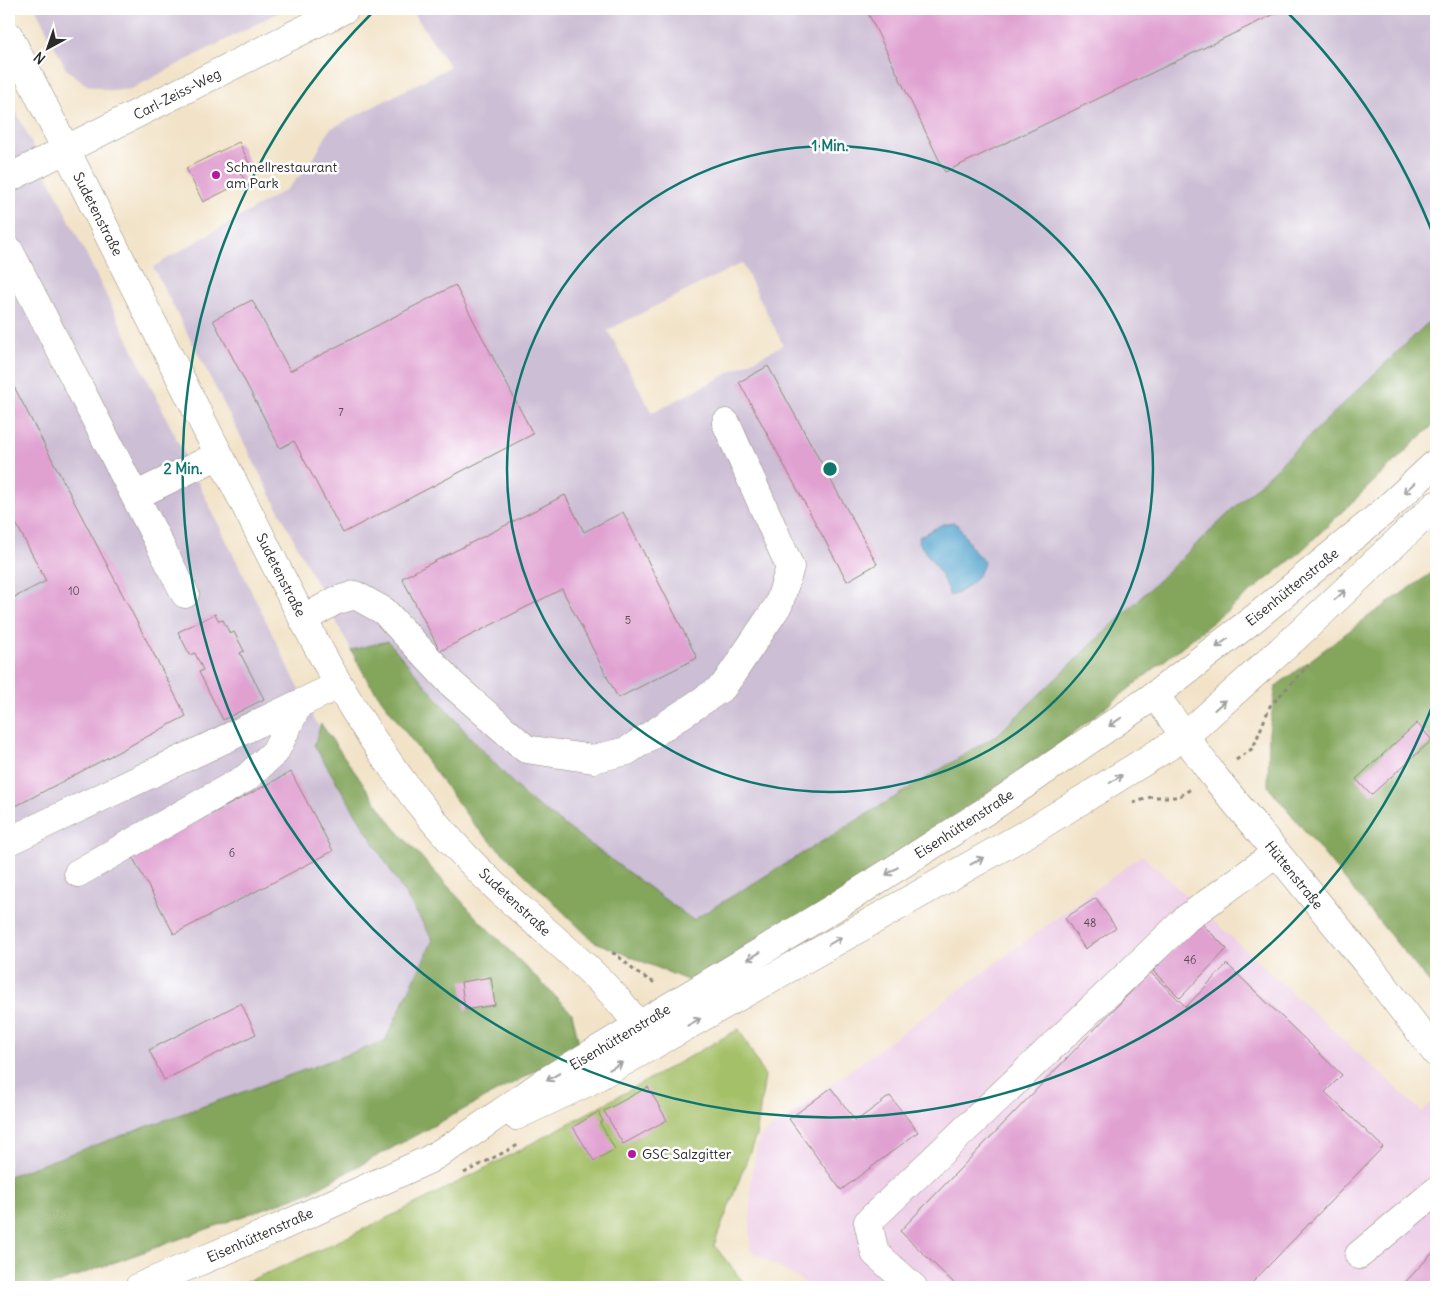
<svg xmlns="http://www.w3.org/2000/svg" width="1445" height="1296" font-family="Delius,sans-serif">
	<rect width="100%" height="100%" fill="#fff"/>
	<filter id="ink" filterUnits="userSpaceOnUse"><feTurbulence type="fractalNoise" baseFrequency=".02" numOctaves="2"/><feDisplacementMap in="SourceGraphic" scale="10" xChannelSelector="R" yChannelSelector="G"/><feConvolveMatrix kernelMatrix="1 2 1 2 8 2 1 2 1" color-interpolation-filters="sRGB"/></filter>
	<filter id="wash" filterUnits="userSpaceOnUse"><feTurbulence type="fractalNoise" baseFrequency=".0096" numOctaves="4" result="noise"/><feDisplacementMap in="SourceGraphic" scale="20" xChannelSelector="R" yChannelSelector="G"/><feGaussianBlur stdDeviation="1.12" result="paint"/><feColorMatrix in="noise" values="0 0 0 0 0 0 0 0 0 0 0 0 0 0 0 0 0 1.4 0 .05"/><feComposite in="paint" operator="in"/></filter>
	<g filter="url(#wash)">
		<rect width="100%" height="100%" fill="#f2e3c8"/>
		<!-- built -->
		<path fill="#eed0e8" d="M1142 855 1422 1112 1430 1103 1436 1110V1287H812L750 1250 751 1179 759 1138Z"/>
		<!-- industrial -->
		<path fill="#ccbed4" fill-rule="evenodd" d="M36 9H285L131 89 112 91 87 85 66 69Z
			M411 9H1436V315L997 735 693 920 526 797 469 736 388 641 351 650 153 267 287 189 310 165 330 129 450 67ZM742 263 783 345 652 413 608 330Z
			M9 97 314 719 389 827 468 919 385 1042 9 1176Z"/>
		<!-- green -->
		<path fill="#a4c067" stroke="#687649" d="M739 1029 765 1076 756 1136 714 1245 747 1287H234C409 1215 574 1121 739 1029Z"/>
		<!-- forest -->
		<path fill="#83a65c" stroke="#576844" d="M1436 315V422L1297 555 1062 742 769 941 694 983 593 941 475 826 368 681 351 650 388 641 469 736 526 797 693 920 997 735Z
			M1436 570V991L1268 786 1269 732 1276 686 1369 616Z
			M321 724 393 826 475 916 572 1013 580 1047 310 1192 46 1287H9V1176L385 1041 433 940 314 745Z"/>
		<!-- water -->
		<path fill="#52a4cd" stroke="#3e687c" d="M953 522 959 526 973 550 984 562C982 576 964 592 950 596 943 575 931 559 918 542L919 537 943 524Z"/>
		<g id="blocks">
			<!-- building -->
			<path fill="#e0a1d1" d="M866 9H1285L945 172Z
				M239 142 251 167 240 172 245 181 203 202 186 168Z
				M455 285 533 434 343 533 294 441 280 448 213 320 252 300 290 371Z
				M768 366 877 564 847 581 739 382Z
				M9 377 186 716 16 806 9 793V600L46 581 9 510Z
				M565 495 584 532 623 512 697 658 618 698 562 589 440 651 402 578Z
				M215 614 219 621 223 620 230 634 234 632 244 651 240 653 264 699 223 720 199 672 203 670 195 653 190 655 178 632Z
				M1417 723 1432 740 1371 795 1356 779Z
				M291 772 333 851 174 934 132 856Z
				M1096 898 1116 928 1085 949 1065 918Z
				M1200 922 1227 949 1180 998 1153 971Z
				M1227 964 1342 1075 1325 1092 1383 1147 1248 1287H958L900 1231 1150 972 1186 1007Z
				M491 977 495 1005 465 1010 461 982Z
				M241 1003 256 1034 164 1080 149 1050Z
				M648 1087 667 1120 623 1144 604 1111Z
				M831 1088 856 1121 890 1096 918 1132 841 1190 789 1119Z
				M598 1112 603 1121 600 1123 615 1149 594 1161 573 1127Z
				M1436 1249V1287H1401Z"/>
		</g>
	</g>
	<g filter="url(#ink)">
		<use href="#blocks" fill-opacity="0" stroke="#8e877a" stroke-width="1"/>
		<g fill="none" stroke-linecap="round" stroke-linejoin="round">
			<!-- minor casing -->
			<g stroke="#8e877a" stroke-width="29">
				<path id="minor" d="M9 36C86 189 162 344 241 497 286 585 328 676 385 757 417 804 454 847 495 886 548 936 614 982 652 1046
					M9 178 345 9
					M9 250 185 594
					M135 496 219 455
					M304 619 335 601 355 595 384 611 452 684 526 749 593 759 627 751 723 687 779 604 790 567 726 423
					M1155 695 1213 775 1365 961 1436 1053
					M9 841 339 685
					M78 873 246 778 275 752 297 707
					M516 1116 588 1082 1038 827 1184 737 1299 634 1436 505
					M1359 1255 1436 1191
					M139 1287 276 1229 428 1160 460 1141 546 1081 832 909 992 807 1155 695 1256 617 1382 513 1436 463
					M913 1287 875 1253 868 1222 1187 918 1276 853"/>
			</g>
			<!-- path -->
			<path stroke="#8e877a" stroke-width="3" stroke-dasharray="4 4" stroke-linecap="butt" d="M1236 760 1253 748 1270 706 1308 666
				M1133 803 1151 797H1178L1191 789
				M612 953 616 954 637 973 655 983
				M464 1173 520 1144"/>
			<!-- minor -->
			<use href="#minor" stroke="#fff" stroke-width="28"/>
		</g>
		<!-- one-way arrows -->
		<defs><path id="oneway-shaft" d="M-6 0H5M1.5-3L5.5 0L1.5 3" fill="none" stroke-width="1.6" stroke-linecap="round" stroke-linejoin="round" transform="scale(1.25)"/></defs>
		<g stroke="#a0a0a0">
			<use href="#oneway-shaft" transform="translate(1409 488) rotate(137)"/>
			<use href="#oneway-shaft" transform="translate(1340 595) rotate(-43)"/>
			<use href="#oneway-shaft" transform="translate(1222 643) rotate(143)"/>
			<use href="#oneway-shaft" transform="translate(1220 705) rotate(-42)"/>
			<use href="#oneway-shaft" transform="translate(1115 722) rotate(145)"/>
			<use href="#oneway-shaft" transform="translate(1116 779) rotate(-32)"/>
			<use href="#oneway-shaft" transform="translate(977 861) rotate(-29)"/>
			<use href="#oneway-shaft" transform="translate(892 871) rotate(147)"/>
			<use href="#oneway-shaft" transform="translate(835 941) rotate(-30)"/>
			<use href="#oneway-shaft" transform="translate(754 956) rotate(149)"/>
			<use href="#oneway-shaft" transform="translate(694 1022) rotate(-29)"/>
			<use href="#oneway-shaft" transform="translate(616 1066) rotate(-29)"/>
			<use href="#oneway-shaft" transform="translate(553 1077) rotate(149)"/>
		</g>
	</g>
	<!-- distance rings -->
	<g fill="none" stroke="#0f766e" stroke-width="2.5">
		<circle cx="830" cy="469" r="323"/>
		<path d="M1436 696A647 647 0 1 1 373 12M1287 12A647 647 0 0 1 1436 242"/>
	</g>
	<!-- markers -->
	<g fill="#b5179e" stroke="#fff" stroke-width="2">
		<circle cx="216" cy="175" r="5"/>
		<circle cx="632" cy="1154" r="5"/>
	</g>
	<g text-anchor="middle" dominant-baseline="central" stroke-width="5" stroke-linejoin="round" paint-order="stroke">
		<!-- number labels -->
		<g font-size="11" fill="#584854">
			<text x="341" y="412">7</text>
			<text x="74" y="591">10</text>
			<text x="628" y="620">5</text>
			<text x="232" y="853">6</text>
			<text x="1090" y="923">48</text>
			<text x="1190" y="960">46</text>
		</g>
		<!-- street labels -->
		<g font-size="14" fill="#2b2b2b" stroke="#fff">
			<text transform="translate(177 94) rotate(-27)">Carl-Zeiss-Weg</text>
			<text transform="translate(98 214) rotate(63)">Sudetenstraße</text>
			<text transform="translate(281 575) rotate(63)">Sudetenstraße</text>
			<text transform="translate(1292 587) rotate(-39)">Eisenhüttenstraße</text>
			<text transform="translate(964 824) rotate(-33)">Eisenhüttenstraße</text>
			<text transform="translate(1294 875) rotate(51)">Hüttenstraße</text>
			<text transform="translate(515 902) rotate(43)">Sudetenstraße</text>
			<text transform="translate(620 1037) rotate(-31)">Eisenhüttenstraße</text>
			<text transform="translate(260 1235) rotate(-24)">Eisenhüttenstraße</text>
		</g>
		<!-- poi labels -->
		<g font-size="14" fill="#2b2b2b" stroke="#fff" text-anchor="start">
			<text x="226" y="167">Schnellrestaurant<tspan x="226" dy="16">am Park</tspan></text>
			<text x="642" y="1154">GSC Salzgitter</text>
		</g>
	</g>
	<circle cx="830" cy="469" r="8" fill="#0f766e" stroke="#fff" stroke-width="2.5"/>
	<g font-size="15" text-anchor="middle" font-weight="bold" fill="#0f766e" stroke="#fff" stroke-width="5" stroke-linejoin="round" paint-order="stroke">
		<text x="830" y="151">1 Min.</text>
		<text x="183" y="474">2 Min.</text>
	</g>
	<!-- margin -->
	<rect width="1445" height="1296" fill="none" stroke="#fff" stroke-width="30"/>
	<!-- north arrow -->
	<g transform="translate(48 48) rotate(220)" stroke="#ffffff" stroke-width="4" paint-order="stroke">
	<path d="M0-4L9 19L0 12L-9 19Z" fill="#2b2b2b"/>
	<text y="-8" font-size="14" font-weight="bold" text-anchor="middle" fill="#2b2b2b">N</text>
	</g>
</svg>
